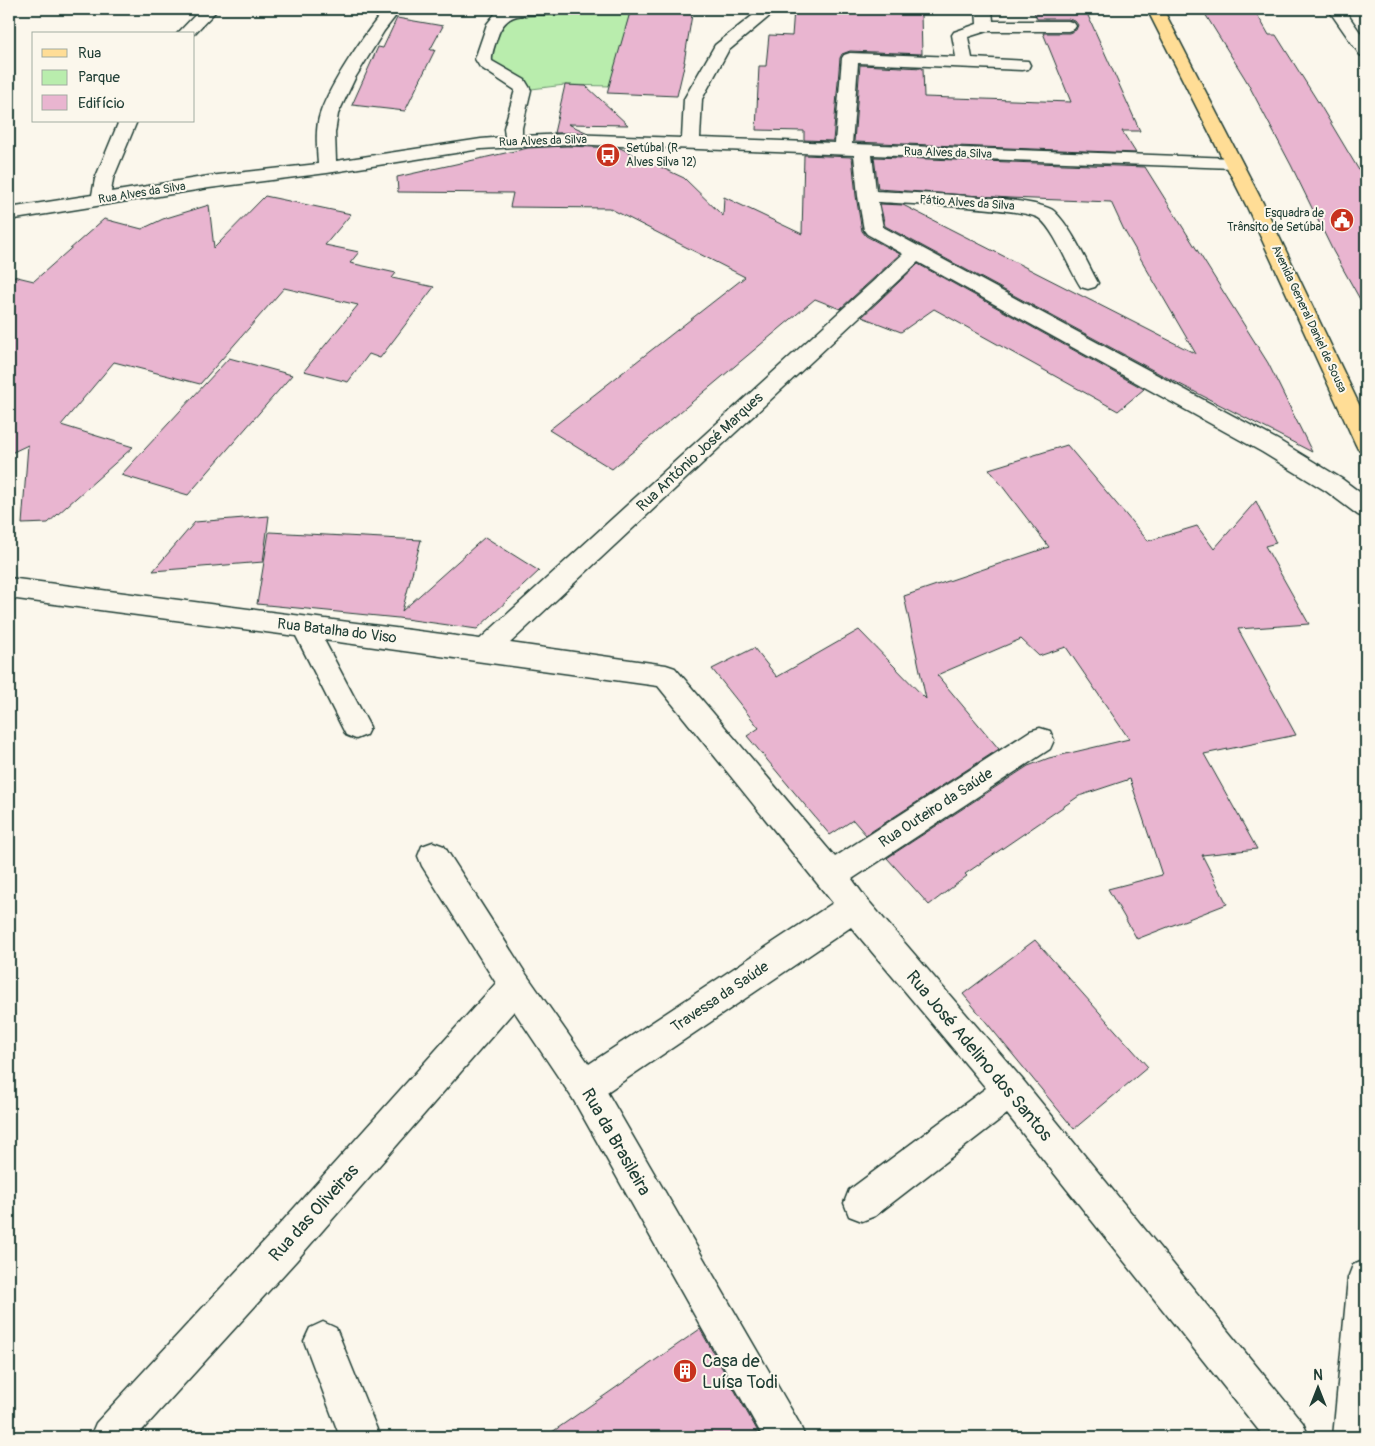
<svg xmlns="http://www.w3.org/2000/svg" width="1375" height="1446" font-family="Pangolin,sans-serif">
	<rect width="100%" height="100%" fill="#fbf7ec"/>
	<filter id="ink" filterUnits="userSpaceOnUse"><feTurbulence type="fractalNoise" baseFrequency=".02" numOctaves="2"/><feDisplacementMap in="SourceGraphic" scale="10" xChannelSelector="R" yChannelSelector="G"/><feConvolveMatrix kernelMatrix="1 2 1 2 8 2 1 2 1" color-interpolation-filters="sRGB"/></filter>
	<g filter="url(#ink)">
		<!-- green -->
		<path fill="#b9edad" stroke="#6c9570" d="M557 9H631L611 86 565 85 523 90 486 64 497 19Z"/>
		<!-- building -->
		<path fill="#e9b5d0" stroke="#1f3d34" d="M631 9H693L684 62H685L677 96 607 93Z
			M794 9 921 14 922 54 850 51 842 54 840 58 833 141 804 140V131L756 130 759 66H766L769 35 792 36Z
			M1033 9H1085L1140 131H1122L1136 153 854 142 860 65 923 68 924 97 1071 102 1043 33H1069L1076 30 1078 25 1075 21 1068 19H1037Z
			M1202 9H1254L1269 35H1276L1320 105 1366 182V310L1333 251 1291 165 1246 80Z
			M397 18 443 26 430 50H435L405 111 352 105 378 47 383 48Z
			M565 85 586 86 628 125 568 124 588 133H554Z
			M567 146 620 148 684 178 723 216 724 197 802 234 804 155 852 157 856 196 862 231 866 236 900 254 840 309 815 299 612 469 549 430 745 277 609 208 510 207 513 193 398 192 397 177 528 148Z
			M874 157 1145 167 1268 363 1312 452 1160 374 885 226 880 204 903 205 1196 354 1124 230 1111 202 1009 198 878 189Z
			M265 196 351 214 325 245 359 252 350 263 396 273 392 278 434 287 380 358 369 354 348 382 304 371 358 305 284 288 200 384 114 362 61 425 133 447 48 523 22 524 28 445 9 454V275L34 281 104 219 142 229 163 219 209 205 214 248Z
			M918 264 1144 389 1118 411 934 309 901 332 862 317Z
			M229 358 292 375 188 495 121 475Z
			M1067 445 1148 541 1197 526 1214 549 1256 501 1276 543 1265 546 1309 624 1238 629 1296 735 1204 754 1257 849 1202 855 1227 904 1137 939 1108 889 1162 875 1130 779 1079 796 965 874 967 876 929 905 887 858 1028 766 1049 758 1129 739 1066 647 1039 656 1021 639 937 675 999 749 866 835 853 820 830 835 747 736 759 728 712 669 754 648 777 677 859 630 926 699 904 596 1049 547 989 469Z
			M269 516 263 562 153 571 195 522Z
			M269 532 421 540 402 611 485 537 539 571 477 629 398 618 257 604Z
			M1035 940 1148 1067 1074 1129 963 994Z
			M700 1329 761 1437H545Z"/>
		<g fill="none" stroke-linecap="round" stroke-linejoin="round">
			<!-- minor casing -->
			<g stroke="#1f3d34" stroke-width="3">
				<path id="minor" d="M201 9H218L194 34H177Z
					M385 9H401L384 31 355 78 338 114 335 133 336 161 481 139 505 137 504 128 515 90 480 67 475 59 487 24 495 14 501 10 565 9 563 12C535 20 508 3 497 38 495 45 491 54 492 61L525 80 531 90 522 128V136L567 134 682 138 684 99 715 45 761 9H778L728 51 702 99 700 138 835 143 842 58 844 55 850 53 956 57 952 35 954 32 977 24 976 9H992L993 21H1068L1074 23 1076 26 1074 29 1068 31H987L968 37 972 58 1028 61 1030 65 1028 69 1022 70 858 63 852 144 1233 158 1239 159 1242 163 1239 167 1233 168 872 155 876 191C906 193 1037 196 1054 211 1072 228 1086 261 1098 283L1095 287 1088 289 1081 287C1069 269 1055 231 1040 219 1026 207 904 204 878 202L883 227 1278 440 1342 479 1366 497V518L1358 515 1326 491 1262 452 918 262 510 643 666 665 675 668 835 857 1030 731 1040 728 1050 731 1054 740 1050 749 852 879 865 897 1022 1079 1303 1423 1309 1437H1264L1007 1114 875 1216 862 1221 849 1216 844 1203 849 1190 986 1088 851 927 607 1092 799 1423 805 1437H763L573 1099 514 1011 296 1261 136 1437H90L96 1423 270 1235 496 983 422 866 418 856 422 846 433 842 444 846 526 974 589 1064 833 903 658 686 324 640 370 727 366 735 356 739 346 735 296 636 9 598V578L480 639 903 254 867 234 864 230 858 196 854 155 567 144 481 149 327 173 209 188 9 220V208L92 195 95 179 119 121H137L113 179 111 192 209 176 318 164C317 148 315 129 320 114 331 82 364 35 385 9Z
					M1328 9H1344L1366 41V57L1360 55Z
					M1366 1260V1437H1333L1348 1278 1353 1265Z
					M323 1322 336 1328 380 1437H340L304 1341 310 1328Z"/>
			</g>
			<!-- major casing -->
			<g stroke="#1f3d34" stroke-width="3">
				<path id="major" d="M1147 9H1163L1265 207 1366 419V451L1358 449 1355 443 1247 207Z"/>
			</g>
			<!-- minor -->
			<use href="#minor" fill="#fbf7ec" fill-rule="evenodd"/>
			<!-- major -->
			<use href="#major" fill="#ffdd96" fill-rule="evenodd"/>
		</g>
	</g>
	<!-- icons -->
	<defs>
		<g id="bus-disc" transform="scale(1.25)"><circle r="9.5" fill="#c8321e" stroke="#fbf7ec"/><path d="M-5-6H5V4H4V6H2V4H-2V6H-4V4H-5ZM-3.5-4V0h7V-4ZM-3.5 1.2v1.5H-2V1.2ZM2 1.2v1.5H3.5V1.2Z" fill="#fff"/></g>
		<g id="civic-disc" transform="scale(1.25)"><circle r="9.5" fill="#c8321e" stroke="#fbf7ec"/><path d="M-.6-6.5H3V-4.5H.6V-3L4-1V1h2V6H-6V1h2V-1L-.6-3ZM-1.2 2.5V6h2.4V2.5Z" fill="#fff"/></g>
		<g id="building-disc" transform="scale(1.25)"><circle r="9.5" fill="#c8321e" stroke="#fbf7ec"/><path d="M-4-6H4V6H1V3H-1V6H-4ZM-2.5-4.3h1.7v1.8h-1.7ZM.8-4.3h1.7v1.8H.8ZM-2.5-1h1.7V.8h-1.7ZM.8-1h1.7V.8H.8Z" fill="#fff"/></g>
	</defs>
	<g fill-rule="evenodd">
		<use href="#bus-disc" x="608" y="155"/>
		<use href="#civic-disc" x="1342" y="220"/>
		<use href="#building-disc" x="685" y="1371"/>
	</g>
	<g text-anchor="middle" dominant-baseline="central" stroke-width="4" stroke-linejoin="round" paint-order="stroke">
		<!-- far-street labels -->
		<g font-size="12" fill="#1f3d34" stroke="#fbf7ec">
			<text transform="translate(543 141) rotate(-2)">Rua Alves da Silva</text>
			<text transform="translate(948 153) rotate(2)">Rua Alves da Silva</text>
			<text transform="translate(142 193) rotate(-9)">Rua Alves da Silva</text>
			<text transform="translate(967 203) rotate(4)">Pátio Alves da Silva</text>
			<text transform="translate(1309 319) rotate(65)">Avenida General Daniel de Sousa</text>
		</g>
		<!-- far-poi labels -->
		<g font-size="12" fill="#1f3d34" stroke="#fbf7ec" text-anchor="start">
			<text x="626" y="148">Setúbal (R<tspan x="626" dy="14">Alves Silva 12)</tspan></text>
			<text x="1324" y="213" text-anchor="end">Esquadra de<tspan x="1324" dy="14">Trânsito de Setúbal</tspan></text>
		</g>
		<!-- street labels -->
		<g font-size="15" fill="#1f3d34" stroke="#fbf7ec">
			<text transform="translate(700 452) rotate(-43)">Rua António José Marques</text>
			<text transform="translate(337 631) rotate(7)">Rua Batalha do Viso</text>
			<text transform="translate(936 808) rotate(-33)">Rua Outeiro da Saúde</text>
			<text transform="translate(720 997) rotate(-34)">Travessa da Saúde</text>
		</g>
		<!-- near-street labels -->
		<g font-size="18" fill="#1f3d34" stroke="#fbf7ec">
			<text transform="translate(979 1056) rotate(50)">Rua José Adelino dos Santos</text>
			<text transform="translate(616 1142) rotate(60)">Rua da Brasileira</text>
			<text transform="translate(314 1213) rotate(-48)">Rua das Oliveiras</text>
		</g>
		<!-- near-poi labels -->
		<g font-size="18" fill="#1f3d34" stroke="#fbf7ec" text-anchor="start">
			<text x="702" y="1361">Casa de<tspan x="702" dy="21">Luísa Todi</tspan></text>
		</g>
	</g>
	<!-- margin -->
	<rect width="1375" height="1446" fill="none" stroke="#fbf7ec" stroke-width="30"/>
	<rect x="15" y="15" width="1345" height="1416" fill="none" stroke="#1f3d34" stroke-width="2" filter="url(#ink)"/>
	<!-- legend -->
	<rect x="32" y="32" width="162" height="90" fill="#fbf7ec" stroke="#a3ada2"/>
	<rect x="42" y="49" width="25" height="8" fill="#ffdd96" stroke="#a3ada2"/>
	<text x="78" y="58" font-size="15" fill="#1f3d34">Rua</text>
	<rect x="42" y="70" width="25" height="15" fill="#b9edad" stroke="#a3ada2"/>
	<text x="78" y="82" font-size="15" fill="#1f3d34">Parque</text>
	<rect x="42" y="95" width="25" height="15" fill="#e9b5d0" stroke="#a3ada2"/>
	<text x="78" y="108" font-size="15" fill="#1f3d34">Edifício</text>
	<!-- north arrow -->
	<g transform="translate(1318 1388)" stroke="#fbf7ec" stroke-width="4" paint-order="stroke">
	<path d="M0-4L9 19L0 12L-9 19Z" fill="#1f3d34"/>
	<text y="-8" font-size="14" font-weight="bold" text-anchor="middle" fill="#1f3d34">N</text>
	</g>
</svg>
